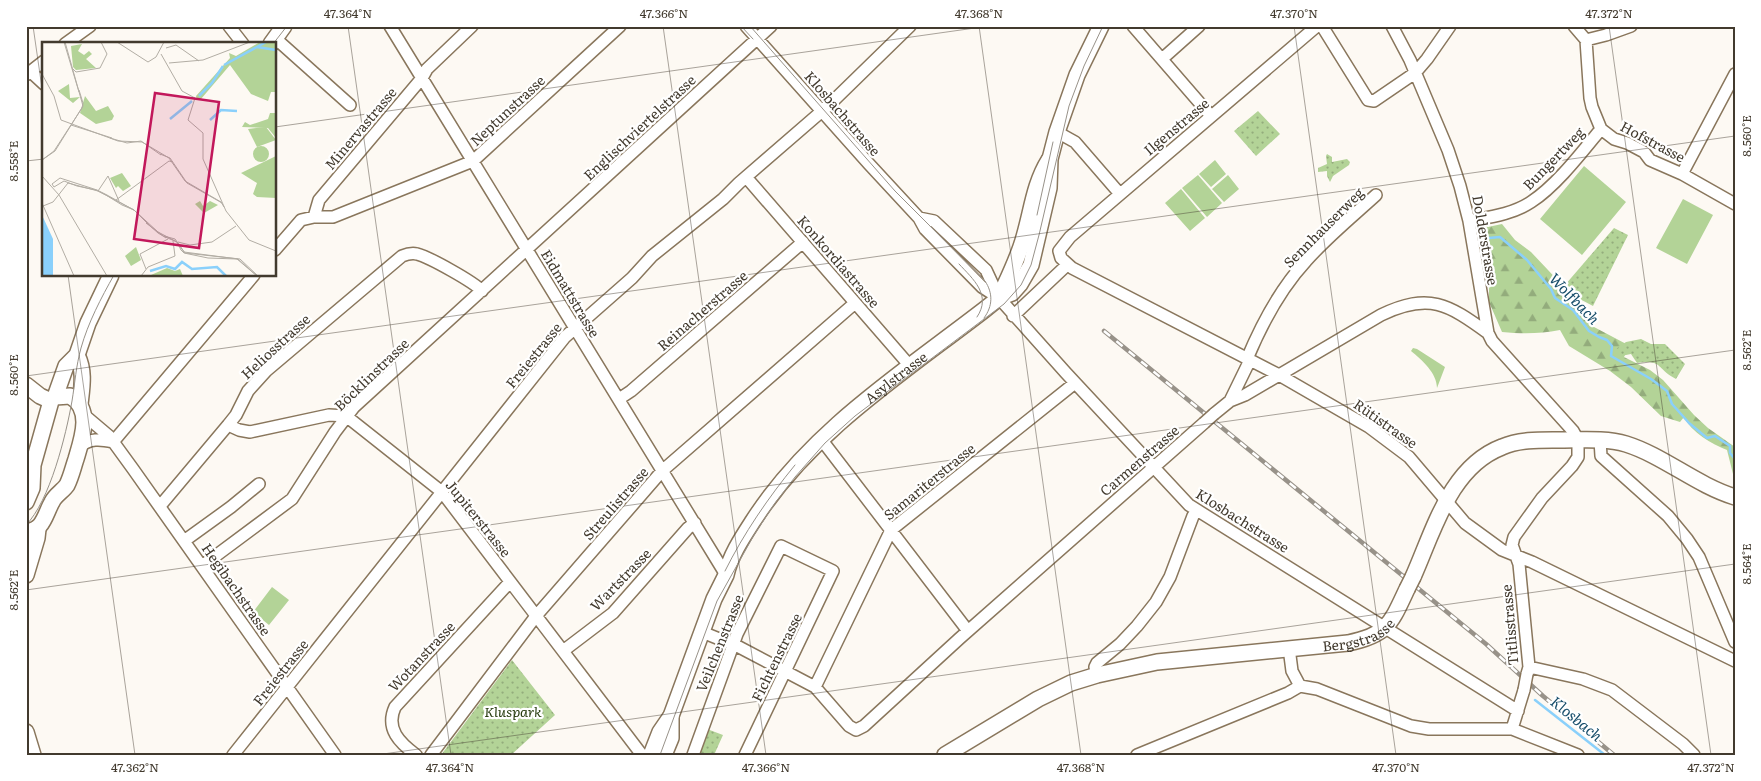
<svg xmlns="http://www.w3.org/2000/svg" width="1761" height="781" font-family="Literata,serif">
	<defs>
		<pattern id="forest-firs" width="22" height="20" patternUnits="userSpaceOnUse" patternTransform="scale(1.25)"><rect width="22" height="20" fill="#b3d397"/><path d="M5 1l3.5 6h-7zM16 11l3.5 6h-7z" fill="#93ac7c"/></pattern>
		<pattern id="park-dots" width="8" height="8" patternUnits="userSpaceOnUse" patternTransform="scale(1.25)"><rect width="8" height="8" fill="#b3d397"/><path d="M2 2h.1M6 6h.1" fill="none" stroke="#93ac7c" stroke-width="1.8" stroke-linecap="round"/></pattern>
	</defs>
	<rect width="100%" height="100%" fill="#fdf9f3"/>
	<!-- grass -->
	<path fill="#b3d397" d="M1215 160 1226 174 1211 187 1199 174Z
		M1584 166 1626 202 1582 255 1540 219Z
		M1198 175 1222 203 1207 217 1182 188Z
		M1228 175 1239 189 1224 202 1212 189Z
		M1181 189 1205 218 1190 231 1165 203Z
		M1683 199 1713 215 1687 264 1656 248Z
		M1413 348 1417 349 1445 367 1437 388C1437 373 1422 360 1411 351Z
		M272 587 289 600 269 625 253 612Z"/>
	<!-- forest -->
	<path fill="url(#forest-firs)" d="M1502 224 1515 240 1531 252 1565 288 1594 327 1630 346 1624 357 1650 370 1663 380 1694 415 1708 428 1735 447V474H1733L1727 450C1712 444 1691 432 1684 417L1680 422 1661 416 1631 387 1610 371 1569 346 1560 330C1540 334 1522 334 1502 332L1489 302V288L1486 264 1481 253 1477 230 1480 226 1485 225 1488 227Z"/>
	<!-- park -->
	<path fill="url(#park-dots)" d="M1258 111 1280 134 1256 156 1234 131Z
		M1327 154 1332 157V162L1347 159 1350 162 1349 165 1333 176 1330 182 1327 176V171L1318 172V168L1327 164 1326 156Z
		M1614 228 1628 235 1593 306 1574 296 1565 285Z
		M1641 339 1651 344H1665L1685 364 1676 379C1656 369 1663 359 1637 363L1631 354 1621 356 1616 349 1626 342Z
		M512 660 555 715 511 755H441Z
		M707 729 723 735 714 755H698Z"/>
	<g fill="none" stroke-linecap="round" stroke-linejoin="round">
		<!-- stream -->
		<path stroke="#8ad0fb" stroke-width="2.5" d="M1482 229 1485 236 1489 238 1500 237 1527 260 1551 289 1555 298 1573 310 1589 331 1599 337 1607 340 1612 346 1611 356 1651 379 1667 391 1672 404 1689 423 1707 438 1715 436 1730 446V453L1735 459
			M1535 700 1605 755"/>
		<!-- minor casing -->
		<g stroke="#89765c" stroke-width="14">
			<path id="minor" d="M229 26 243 44
				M390 26 726 575
				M746 26 869 164 919 218 925 229 982 287 999 298 1066 373 1189 505 1518 711
				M1133 26 1211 116
				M1317 26 1070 237 1059 251 1061 258 1072 268 1279 375 1369 427 1409 457 1465 523 1502 550 1532 562 1735 661
				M1322 26 1368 100 1374 101 1415 73 1427 59 1450 26
				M1392 26 1410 60 1448 150 1460 186 1469 221 1488 333 1492 341 1573 431 1578 440V457L1572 466 1542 498 1514 537 1512 545 1519 564 1529 667 1527 674
				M1574 26 1586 40 1590 98 1592 107 1601 129 1614 139 1627 143 1644 152 1650 160 1682 174 1735 204
				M275 38 350 105
				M1586 40 1606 35 1631 26
				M65 44 90 26
				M1162 59 1199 26
				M31 72 44 84
				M26 75 44 61
				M1057 132 1075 142 1120 194
				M1682 174 1735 74
				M746 177 910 366
				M314 217 319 200 422 78 427 69 472 26
				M919 218 934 221 986 270 999 298
				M1469 221C1490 217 1513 214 1531 202 1556 186 1582 152 1601 129
				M275 250 301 220 314 217H333L473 161 620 26
				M1013 316 1067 265
				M1247 359C1262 323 1280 289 1306 261 1327 237 1353 216 1376 195
				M619 399 631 391 803 242
				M1230 401 1250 360
				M83 414 109 436 133 469 335 755
				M1214 414 1230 401 1245 395 1381 315C1429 292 1448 304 1488 333
				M228 425 239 430 250 432 329 415 346 416 442 492 642 755
				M821 439 968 631
				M1600 440 1601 456 1668 516 1687 539 1699 557 1735 642
				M113 442 254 275
				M79 447C90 438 100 439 113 442
				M160 506 228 425 236 415 248 391 266 371 402 256C407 254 412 253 417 254 429 257 474 282 482 291
				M184 541 231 507 259 484
				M202 566 292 499 335 432 354 407 771 26
				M702 632 739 647 815 687 849 726 856 730 864 726 960 638 1204 423
				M1289 648 1292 671 1300 686
				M563 651 613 613 688 528 695 523
				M1529 667 1583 679 1612 690 1683 744 1694 755
				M1097 675 1095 667 1097 663 1120 644 1137 626 1156 602 1170 577 1193 516 1197 510
				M815 687 891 530 1075 383
				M1512 729 1524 690
				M233 755 565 337 632 278 652 256 723 199 739 183 829 105 910 26
				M416 755C400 743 385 729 395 707L510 582
				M431 755 536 616 662 471 855 303
				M693 755 737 634 781 546 833 571 745 755
				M1137 755 1288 693 1300 686 1317 689 1411 726 1429 729H1512L1578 755"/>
		</g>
		<!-- major casing -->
		<g stroke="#89765c" stroke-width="18">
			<g id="major">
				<path d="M271 44 284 26"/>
				<path d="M999 298C1008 278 1018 259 1024 237 1032 210 1034 184 1049 160"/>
				<path d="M77 355C85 371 82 387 80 404"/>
				<path d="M26 385 40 396 51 401"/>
				<path d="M55 397 66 366 77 355 88 323 111 275"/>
				<path d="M26 502 32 488 33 465 51 401 55 397 70 396C93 409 82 439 76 459 73 468 71 477 67 485 63 491 55 495 52 502 45 514 43 532 26 531"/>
				<path d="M26 575 37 538 38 529"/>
				<path d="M1413 577C1434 530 1450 467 1502 447 1520 439 1542 440 1562 440 1582 440 1606 438 1626 444 1664 456 1696 485 1735 497"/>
				<path d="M26 732 33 755"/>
				<path id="s1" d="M651 755 660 732 671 716 714 599 726 575C730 556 742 538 753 521 810 432 901 374 984 310L999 298 1012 293 1020 284 1031 265 1049 188 1050 159 1057 132 1077 75 1101 26"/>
				<path d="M664 755 671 738V716"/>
				<path id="s2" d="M945 755 1038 699 1071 683 1097 675 1157 662 1348 643C1388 635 1391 623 1407 589"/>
			</g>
		</g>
		<!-- minor -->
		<use href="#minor" stroke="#fff" stroke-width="11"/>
		<!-- major -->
		<use href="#major" stroke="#fff" stroke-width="15"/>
		<!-- tram -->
		<path stroke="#989289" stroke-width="1" d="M741 26 753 39
			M750 26 895 191 985 281C993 293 993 306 984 318
			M273 44 287 26
			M1037 215 1053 142
			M959 264C973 279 992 295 977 317
			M26 525C50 501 66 435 72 401 75 383 76 366 81 348 88 323 101 298 114 275
			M725 571C744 533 768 498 795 465
			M660 755 717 601 754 535 775 503 795 477 825 443 855 416 1004 304 1021 285 1031 265 1039 235 1069 106 1084 66 1103 26"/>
		<!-- rail casing -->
		<g stroke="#989289" stroke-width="4.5">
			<path id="rail" d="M1104 331 1486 644 1543 696 1614 755"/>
		</g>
		<!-- rail -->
		<use href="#rail" stroke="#fff" stroke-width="2.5" stroke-dasharray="8" stroke-linecap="butt"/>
		<!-- minor-bridge casing -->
		<g stroke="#89765c" stroke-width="14" stroke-linecap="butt">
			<path id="minor-bridge" d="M1204 423 1214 414
				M1524 690 1527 674"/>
		</g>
		<!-- major-bridge casing -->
		<g stroke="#89765c" stroke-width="18" stroke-linecap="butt">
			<path id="major-bridge" d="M1407 589 1413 577"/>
		</g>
		<!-- minor-bridge -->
		<use href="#minor-bridge" stroke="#fff" stroke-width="11"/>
		<!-- major-bridge -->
		<use href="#major-bridge" stroke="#fff" stroke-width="15"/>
	</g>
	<!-- ticks -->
	<path fill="none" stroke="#423a2e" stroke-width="1" stroke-opacity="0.45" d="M33 26 44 102M348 26 451 755M663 26 766 755M979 26 1081 755M1294 26 1396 755M1609 26 1711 755M275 127 989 26M26 161 44 159M68 275 135 755M26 376 1735 136M26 590 1735 350M376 755 1735 564"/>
	<g text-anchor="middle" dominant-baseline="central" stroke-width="4.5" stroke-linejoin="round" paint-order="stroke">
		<!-- street labels -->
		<g font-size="14" fill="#423a2e" stroke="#fff">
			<text transform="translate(507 110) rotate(-43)">Neptunstrasse</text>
			<text transform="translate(843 113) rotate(49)">Klosbachstrasse</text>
			<text transform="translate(1176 126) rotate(-40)">Ilgenstrasse</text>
			<text transform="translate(639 127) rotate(-43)">Englischviertelstrasse</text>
			<text transform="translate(360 128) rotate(-50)">Minervastrasse</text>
			<text transform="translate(1653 141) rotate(28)">Hofstrasse</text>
			<text transform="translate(1553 158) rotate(-46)">Bungertweg</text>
			<text transform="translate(1323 227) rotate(-45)">Sennhauserweg</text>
			<text transform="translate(1486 240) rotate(80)">Dolderstrasse</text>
			<text transform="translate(839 261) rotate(49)">Konkordiastrasse</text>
			<text transform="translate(571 293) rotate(59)">Eidmattstrasse</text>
			<text transform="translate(702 310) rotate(-41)">Reinacherstrasse</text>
			<text transform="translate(275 346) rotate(-43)">Heliosstrasse</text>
			<text transform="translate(533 355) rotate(-51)">Freiestrasse</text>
			<text transform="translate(371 374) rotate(-44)">Böcklinstrasse</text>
			<text stroke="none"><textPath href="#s1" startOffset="460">Asylstrasse</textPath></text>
			<text transform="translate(1386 423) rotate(35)">Rütistrasse</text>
			<text transform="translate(1139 460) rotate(-41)">Carmenstrasse</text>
			<text transform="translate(929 481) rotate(-39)">Samariterstrasse</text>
			<text transform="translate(615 503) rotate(-49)">Streulistrasse</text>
			<text transform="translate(479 518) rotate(51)">Jupiterstrasse</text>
			<text transform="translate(1243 520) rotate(32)">Klosbachstrasse</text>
			<text transform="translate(620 579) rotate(-46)">Wartstrasse</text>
			<text transform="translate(237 589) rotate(55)">Hegibachstrasse</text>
			<text transform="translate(1509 625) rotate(-95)">Titlisstrasse</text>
			<text stroke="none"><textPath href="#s2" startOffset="438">Bergstrasse</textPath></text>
			<text transform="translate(719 643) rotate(-68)">Veilchenstrasse</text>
			<text transform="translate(421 656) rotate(-47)">Wotanstrasse</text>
			<text transform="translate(776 657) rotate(-64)">Fichtenstrasse</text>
			<text transform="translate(280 672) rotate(-52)">Freiestrasse</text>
		</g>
		<!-- park labels -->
		<g font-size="14" font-style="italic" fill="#273c0f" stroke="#fff">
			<text x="513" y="711">Kluspark</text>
		</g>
		<!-- water labels -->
		<g font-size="15" font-style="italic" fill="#184e6b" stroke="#fff">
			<text transform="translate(1575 298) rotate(46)">Wolfbach</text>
			<text transform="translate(1577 718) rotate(39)">Klosbach</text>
		</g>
	</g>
	<!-- overview -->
	<g transform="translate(42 42)">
		<rect width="234" height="234" fill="#fdf9f3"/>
		<path d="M228 71H234V96L226 86 200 85 203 80 208 83 226 77Z" fill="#b3d397"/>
		<path d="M218 0H234V50H229L226 59 209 52 188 23 159 57 155 58 154 54 188 16 187 11 194 14ZM224 85 234 98 215 105 206 87ZM234 114V156L215 155 211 152 215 141 199 131Z" fill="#b3d397"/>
		<path d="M40 2 36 9 42 13 47 9 50 12 44 17 54 26 34 28 31 25 29 4ZM27 42 28 56 38 55 31 61 16 49ZM43 54 54 69 66 64 72 74 70 78 54 82 38 71ZM80 131 89 144 81 149 76 144 74 146 68 136ZM158 159 161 164 168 159 176 163 162 171 153 162ZM94 205 99 218 89 224 83 214Z" fill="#b3d397"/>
		<path d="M211 112a8 8 0 1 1 16 0a8 8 0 1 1-16 0ZM125 226 133 229 138 227 141 234 109 233Z" fill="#b3d397"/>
		<path d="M0 173 11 197V234H0Z" fill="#8ad0fb"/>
		<path fill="none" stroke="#8ad0fb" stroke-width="2.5" d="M215 5 234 8M182 23 224 0M157 54 170 41 181 24M128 77 150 59M168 78 179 68 195 69M108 229 124 224 133 227 140 220 150 227 175 225 184 234"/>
		<path fill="none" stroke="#b2ada4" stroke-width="1" d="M22 0 37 50M75 0 106 20 114 15 122 0M124 6 134 3 157 19M119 12 140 49 153 56 146 78 161 91V117L184 169 207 198 234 209M127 21 161 18 208 0M31 27 34 30 58 26 65 12 59 0M0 32 12 54 19 78 76 99 100 100 127 116 143 139 179 160 182 165M29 83 70 96M68 96 85 101 99 99 119 113M118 112 128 116 145 141 180 161M0 118 12 109 40 66 41 61 37 48M0 118 13 109 41 64 23 0M0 134 17 153 65 234M56 149 66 134 77 159M74 158 127 119 131 120M0 161 32 234M1 164 11 160 26 141 56 149 92 168 106 182M104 181 124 196M122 194 133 197 143 211 198 217 216 234M136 200 148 203 170 200 194 184M104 227 98 212 126 197M99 234 106 225 133 214 131 199M215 234 195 217 166 216 142 211 139 208 135 200 121 194 116 191 107 183 92 168 80 163 64 153 54 148 35 144 22 139 12 145 10 142 18 136 55 148 65 153 81 162 92 168 116 190 135 200 142 210 196 217 215 234"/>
		<path fill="#c2185b" fill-opacity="0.15" stroke="#c2185b" stroke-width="2.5" d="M113 51 177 60 157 206 92 197Z"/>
		<rect width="234" height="234" fill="none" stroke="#423a2e" stroke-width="2.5"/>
	</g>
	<!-- border -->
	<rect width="1761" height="781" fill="none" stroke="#ffffff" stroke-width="55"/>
	<rect x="28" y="28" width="1706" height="726" fill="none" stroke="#423a2e" stroke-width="2"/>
	<g font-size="12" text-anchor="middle" fill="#423a2e">
		<text x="348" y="18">47.364°N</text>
		<text x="664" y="18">47.366°N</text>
		<text x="979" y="18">47.368°N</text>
		<text x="1294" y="18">47.370°N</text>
		<text x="1609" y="18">47.372°N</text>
		<text transform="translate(1747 136) rotate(-90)" y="4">8.560°E</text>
		<text transform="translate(14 161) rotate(-90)" y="4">8.558°E</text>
		<text transform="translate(1747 350) rotate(-90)" y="4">8.562°E</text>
		<text transform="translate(14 375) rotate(-90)" y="4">8.560°E</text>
		<text transform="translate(1747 564) rotate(-90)" y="4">8.564°E</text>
		<text transform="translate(14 590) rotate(-90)" y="4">8.562°E</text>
		<text x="135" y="772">47.362°N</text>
		<text x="450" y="772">47.364°N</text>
		<text x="766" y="772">47.366°N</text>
		<text x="1081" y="772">47.368°N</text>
		<text x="1396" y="772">47.370°N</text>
		<text x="1711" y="772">47.372°N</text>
	</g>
</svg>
